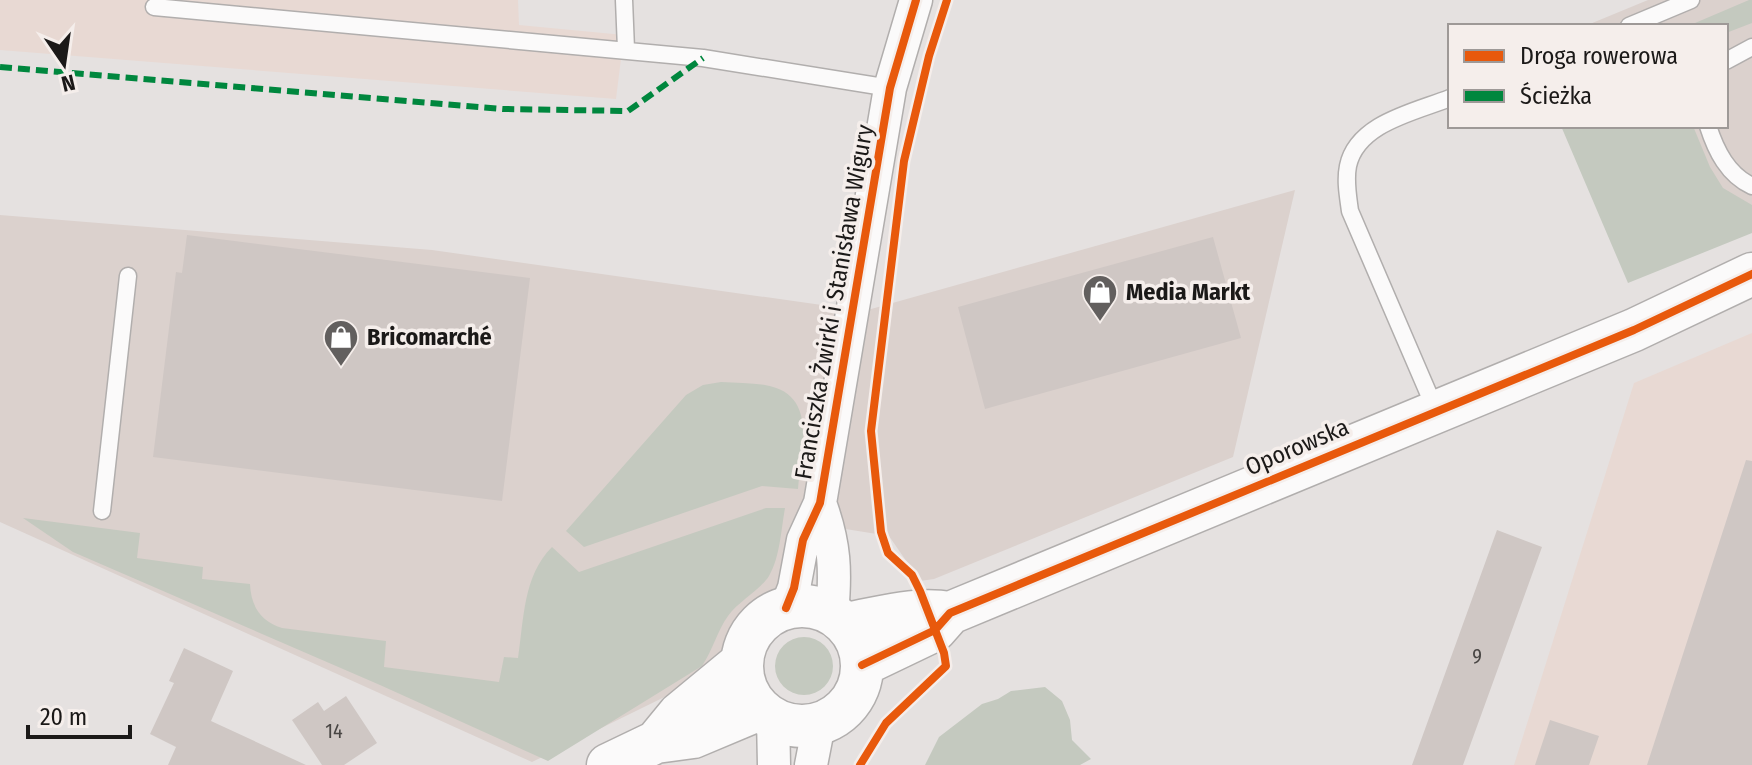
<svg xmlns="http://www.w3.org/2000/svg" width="1752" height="765" font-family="'Fira Sans Condensed',sans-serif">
	<rect width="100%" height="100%" fill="#e5e1e0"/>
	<!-- built -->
	<path fill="#dbd1cd" d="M1648 0H1752V222L1561 126H1726V26H1585Z
		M1295 190 1233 457 934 579 920 581 889 536 796 521 777 586 693 683 532 762 0 522V215L432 250 864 311Z"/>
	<!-- industrial -->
	<path fill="#e8d9d3" d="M0 0H518L519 25 624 35 616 99 0 50Z
		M1752 333V765H1514L1634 383Z"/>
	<!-- green -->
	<path fill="#c4c9bf" d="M1749 0H1752V23L1726 33V26H1688Z
		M1561 126H1693L1710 167 1723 188 1752 205V233L1628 283Z
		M721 382C736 383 751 383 765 385 819 394 801 450 798 489L762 486 584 547 566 531 686 395 703 385Z
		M766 508H785C781 530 780 557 769 576 760 590 739 601 728 616 717 631 713 650 702 666L548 761 380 685 73 552 23 518 140 533 137 558 203 567 202 579 250 584C251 607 261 621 282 628L386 641 384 667 499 682 504 657 518 658C524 619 523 576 552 547L579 572Z
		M775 666a29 29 0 1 1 58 0a29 29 0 1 1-58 0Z
		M1045 687 1062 701 1070 720 1072 740 1091 759 1080 765H925L939 737 982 704 998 699 1011 691Z"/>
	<!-- building -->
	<path fill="#cfc7c4" d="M187 235 530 278 502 501 153 457 176 272 182 273Z
		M1213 237 1241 338 985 409 958 307Z
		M1746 460 1752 461V765H1647Z
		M1497 530 1542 547 1463 765H1412Z
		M184 648 233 671 211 721 306 765H168L176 747 150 734 174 683 169 681Z
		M346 696 377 743 344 765H322L292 720 318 702 324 711Z
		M1550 720 1599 736 1589 765H1535Z"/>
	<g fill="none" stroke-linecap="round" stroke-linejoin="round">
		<!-- service casing -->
		<g stroke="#b1aead" stroke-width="19">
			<path id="service" d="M624 0 626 49
				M154 7 703 58 890 88
				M1629 26 1691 0
				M1726 61 1752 47
				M1708 126C1716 151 1728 175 1752 186
				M1436 411 1350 211C1348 196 1345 181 1348 166 1357 123 1415 112 1450 98
				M102 511 128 276"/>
		</g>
		<!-- minor casing -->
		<g stroke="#b1aead" stroke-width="35">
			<path id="minor" d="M820 503C835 544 836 571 832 614
				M786 608 794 588 803 540 820 503 890 88 916 0
				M773 718 774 765
				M811 765 819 724"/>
		</g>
		<!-- tertiary casing -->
		<g stroke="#b1aead" stroke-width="45">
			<path id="tertiary" d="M742 666a60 60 0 1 1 120 0a60 60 0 1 1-120 0Z
				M845 624C881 618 914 607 950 613
				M862 665 935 630 950 613 1634 330 1752 274
				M656 742 679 714 742 662
				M608 765 656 742 693 737 760 709"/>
		</g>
		<!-- service -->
		<use href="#service" stroke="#fbfafa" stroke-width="16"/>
		<!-- minor -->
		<use href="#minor" stroke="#fbfafa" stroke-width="32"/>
		<!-- tertiary -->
		<use href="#tertiary" stroke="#fbfafa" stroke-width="42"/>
		<!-- quiet -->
		<path stroke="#00873e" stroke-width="6" stroke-dasharray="12 6" stroke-linecap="butt" d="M0 67 503 109 628 111 703 58"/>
		<!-- cycleway casing -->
		<g stroke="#f5eeeb" stroke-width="13">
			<path id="cycleway" d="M786 608 794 588 803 540 820 503 890 88 916 0
				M862 665 935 630 950 613 1634 330 1752 274
				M860 765 886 723 946 666 944 653 920 591 912 575 888 553 881 532 871 431 904 161 929 56 947 0"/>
		</g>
		<!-- cycleway -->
		<use href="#cycleway" stroke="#e8590c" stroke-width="8"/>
	</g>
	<!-- icons -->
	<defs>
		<g id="shop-pin" transform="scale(1.8)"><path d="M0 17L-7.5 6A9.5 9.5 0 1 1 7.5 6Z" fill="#625f5e" stroke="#f5eeeb"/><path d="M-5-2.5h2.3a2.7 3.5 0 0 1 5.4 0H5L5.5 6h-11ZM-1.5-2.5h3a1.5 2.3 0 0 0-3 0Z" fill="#fff"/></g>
	</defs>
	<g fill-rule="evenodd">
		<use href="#shop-pin" x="1100" y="292"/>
		<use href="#shop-pin" x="341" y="337"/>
	</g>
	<g text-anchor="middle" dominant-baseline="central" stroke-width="7" stroke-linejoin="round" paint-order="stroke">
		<!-- number labels -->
		<g font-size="20" fill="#494644">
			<text x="1477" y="656">9</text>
			<text x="334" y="731">14</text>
		</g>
		<!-- poi labels -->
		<g font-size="24" font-weight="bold" fill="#1b1918" stroke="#f5eeeb" text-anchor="start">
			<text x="1126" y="292">Media Markt</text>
			<text x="367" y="337">Bricomarché</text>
		</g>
		<!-- street labels -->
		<g font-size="24" fill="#1b1918" stroke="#f5eeeb">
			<text transform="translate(834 302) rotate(-80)">Franciszka Żwirki i Stanisława Wigury</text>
			<text transform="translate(1297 447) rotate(-23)">Oporowska</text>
		</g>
	</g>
	<!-- legend -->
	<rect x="1448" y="24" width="280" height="104" fill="#f5eeeb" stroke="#9e9997" stroke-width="2"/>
	<rect x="1464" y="50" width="40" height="12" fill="#e8590c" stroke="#9e9997" stroke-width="2"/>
	<text x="1520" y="64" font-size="24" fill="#1b1918">Droga rowerowa</text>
	<rect x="1464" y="90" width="40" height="12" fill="#00873e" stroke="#9e9997" stroke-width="2"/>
	<text x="1520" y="104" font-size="24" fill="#1b1918">Ścieżka</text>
	<!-- north arrow -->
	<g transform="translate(64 64) rotate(167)" stroke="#f5eeeb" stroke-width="6" paint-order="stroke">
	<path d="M0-6L14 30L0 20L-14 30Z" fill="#1b1918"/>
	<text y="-12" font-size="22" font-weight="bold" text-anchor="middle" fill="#1b1918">N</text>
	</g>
	<!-- scale -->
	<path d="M28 725v12h102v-12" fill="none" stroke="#1b1918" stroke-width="4"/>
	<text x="40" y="725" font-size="24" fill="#1b1918" stroke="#f5eeeb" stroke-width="6" paint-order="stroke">20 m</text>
</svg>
